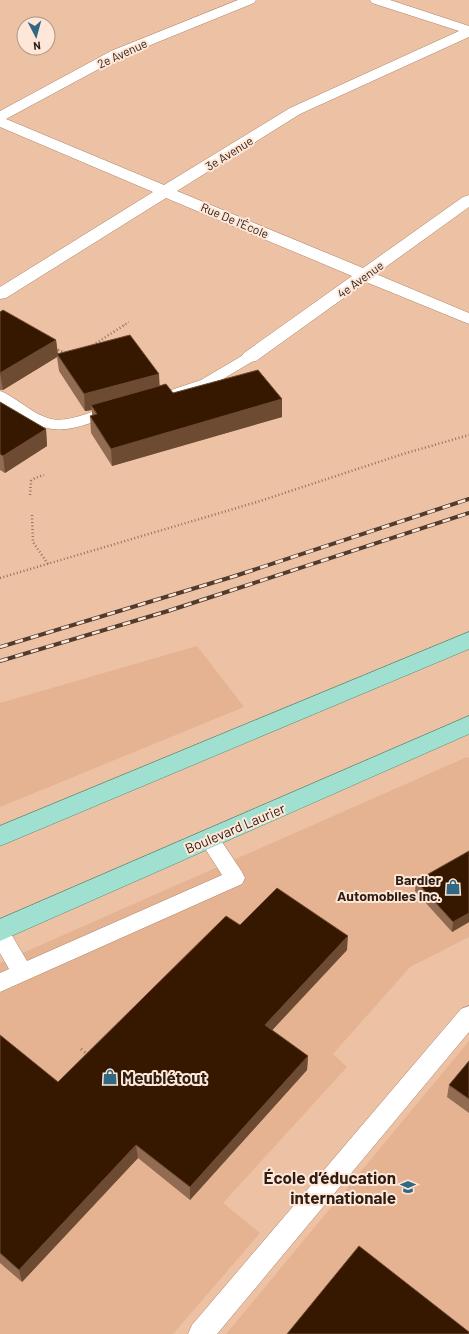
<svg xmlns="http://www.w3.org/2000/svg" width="469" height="1334" font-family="Barlow,sans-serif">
	<rect width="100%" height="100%" fill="#edc1a4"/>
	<!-- built -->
	<path fill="#e5b392" d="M197 646 244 707 0 807V703Z
		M467 757 469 758V937L410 967 333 1054 347 1067 223 1203 260 1233 173 1334H0V963Z
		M469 1041V1334H226Z"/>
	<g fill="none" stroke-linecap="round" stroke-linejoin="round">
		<!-- lane casing -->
		<g stroke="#ac8368" stroke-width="1">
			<path id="lane" d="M250 353 255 354 257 357 255 360 211 386 176 397 171 396 169 393 171 390 201 380 245 354Z
				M0 391 5 393C20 401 35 415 51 419 69 423 95 410 112 405L117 407 120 410 117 413C98 420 73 432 52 429 33 426 16 412 0 402Z
				M209 831 216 833 242 872 245 878 242 884 0 992V973L9 969 0 953V924L7 927 27 961 222 875 199 839 202 833Z
				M469 1006V1032L217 1334H188L192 1325 461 1009Z"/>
		</g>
		<!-- street casing -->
		<g stroke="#ac8368" stroke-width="1">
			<path id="street" d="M238 0H256L254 3 121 57 6 119 164 185 290 108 459 31 372 3 370 0H390L469 26V37L300 114 177 191 363 268 463 197 469 195V207L376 274 469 313V324L366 282 256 361 250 362 244 361 241 357 244 353 352 276 166 198 6 298 0 299V287L153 192 0 127V111L111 51Z"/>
		</g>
		<!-- primary casing -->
		<g stroke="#4e8e79" stroke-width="1">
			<path id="primary" d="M469 632V649L0 846V826Z
				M469 716V734L0 941V919Z"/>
		</g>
		<!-- path-far2 -->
		<path stroke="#92735f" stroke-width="1.5" stroke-dasharray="0.5 2" stroke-linecap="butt" d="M124 325 129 322"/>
		<!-- path-far1 -->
		<path stroke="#92735f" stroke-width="2.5" stroke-dasharray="1 2.5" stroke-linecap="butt" d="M93 345 126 324
			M55 352 59 350 67 354
			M30 495 31 481 35 478 44 475
			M32 515 33 542 48 564
			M0 578 257 502 403 454 469 435"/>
		<!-- path -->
		<path stroke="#92735f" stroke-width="3" stroke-dasharray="1 3.5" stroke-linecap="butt" d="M81 1049 89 1056"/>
		<!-- lane -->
		<use href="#lane" fill="#fff" fill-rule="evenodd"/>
		<!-- street -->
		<use href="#street" fill="#fff" fill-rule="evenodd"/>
		<!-- primary -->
		<use href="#primary" fill="#9fe0d0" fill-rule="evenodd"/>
		<!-- rail casing -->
		<g stroke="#503b2d" stroke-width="4">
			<path id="rail" d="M0 647 235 576 469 499
				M0 661 168 611 469 513"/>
		</g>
		<!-- rail -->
		<use href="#rail" stroke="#fee7d8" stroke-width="2.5" stroke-dasharray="8" stroke-linecap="butt"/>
	</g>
	<!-- wall -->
	<path fill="#926c52" d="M0 312 56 340 58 354 159 374V386L173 393 282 399V417L112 466 91 433 90 416H92V410L85 411 59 371 57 357 3 390H0Z
		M0 402 46 429 47 446 5 473 0 470Z
		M469 851V922L452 932 415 891 416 881Z
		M347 950 272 1030 308 1056 307 1070 190 1200 138 1158 22 1282 0 1263V1035L58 1082Z
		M469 1061V1113L447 1097 449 1085Z"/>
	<!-- shaded-wall -->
	<path fill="#6d4b32" d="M56 340 58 355 57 354V357L3 390 0 373Z
		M159 374 160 391 91 405 92 410 85 411 84 394Z
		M282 399V417L112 466 111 449Z
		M46 429 47 446 5 473 3 456Z
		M469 913V922L452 932 453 922Z
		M348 936 347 950 264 1039 265 1025Z
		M308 1056 307 1070 190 1200V1187Z
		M136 1145 138 1158 22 1282 19 1270Z"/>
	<!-- building -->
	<path fill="#361801" stroke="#6d4b32" d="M3 310 56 340 0 373V312Z
		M130 335 159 374 84 394 57 354Z
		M258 370 282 399 111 449 90 416 97 414 91 405 166 384 173 393Z
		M0 402 46 429 3 456 0 454Z
		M469 851V913L453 922 416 881Z
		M277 888 348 936 265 1025 308 1056 190 1187 136 1145 19 1270 0 1253V1035L58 1082 226 916 240 925Z
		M469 1061V1099L449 1085Z
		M359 1246 469 1332V1334H287Z"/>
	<!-- icons -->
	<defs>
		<g id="shop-bare" transform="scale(1.2)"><path d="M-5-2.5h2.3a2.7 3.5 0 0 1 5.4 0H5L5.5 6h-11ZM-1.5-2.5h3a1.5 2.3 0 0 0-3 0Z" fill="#336884" stroke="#fee7d8" stroke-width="2.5" paint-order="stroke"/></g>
		<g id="school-bare" transform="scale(1.2)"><path d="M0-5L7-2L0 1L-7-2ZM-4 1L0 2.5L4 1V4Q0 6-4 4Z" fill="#336884" stroke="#fee7d8" stroke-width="2.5" paint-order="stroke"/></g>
	</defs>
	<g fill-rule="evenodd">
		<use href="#shop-bare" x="453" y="887"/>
		<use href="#shop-bare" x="110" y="1077"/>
		<use href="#school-bare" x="408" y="1187"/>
	</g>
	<g text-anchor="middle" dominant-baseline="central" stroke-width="4" stroke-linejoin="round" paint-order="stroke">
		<!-- far-street labels -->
		<g font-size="12" fill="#2d1d12" stroke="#fee7d8">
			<text transform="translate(122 53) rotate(-25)">2e Avenue</text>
			<text transform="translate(229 153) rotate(-32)">3e Avenue</text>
			<text transform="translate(235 220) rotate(23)">Rue De l'École</text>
			<text transform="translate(360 279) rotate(-36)">4e Avenue</text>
		</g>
		<!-- street labels -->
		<g font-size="14" fill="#2d1d12" stroke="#fee7d8">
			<text transform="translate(235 828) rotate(-23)">Boulevard Laurier</text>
		</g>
		<!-- poi labels -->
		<g font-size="14" font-weight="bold" fill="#2d1d12" stroke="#fee7d8" text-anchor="end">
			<text x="441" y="879">Bardier<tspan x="441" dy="16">Automobiles Inc.</tspan></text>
		</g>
		<!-- near-poi labels -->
		<g font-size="17" font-weight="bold" fill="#2d1d12" stroke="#fee7d8" text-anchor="start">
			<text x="122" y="1077">Meublétout</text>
			<text x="396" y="1177" text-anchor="end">École d’éducation<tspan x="396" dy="20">internationale</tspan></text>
		</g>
	</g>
	<!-- north arrow -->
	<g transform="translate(36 36) rotate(174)"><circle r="19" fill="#fee7d8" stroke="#aa9689"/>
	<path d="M0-3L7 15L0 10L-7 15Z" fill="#336884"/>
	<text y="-6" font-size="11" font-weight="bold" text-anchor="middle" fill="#2d1d12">N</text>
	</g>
</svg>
